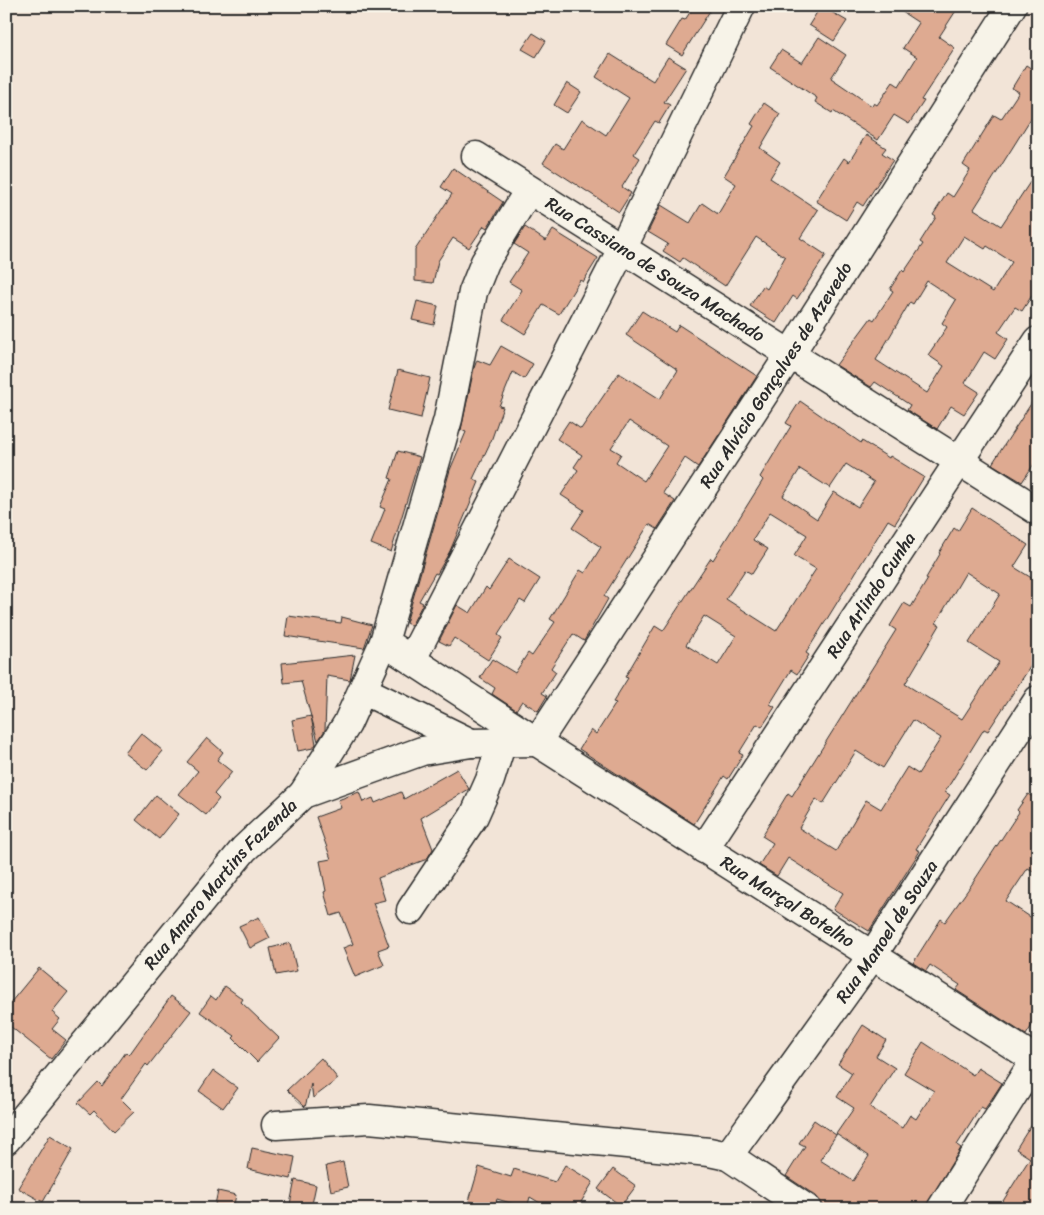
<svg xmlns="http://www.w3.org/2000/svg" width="1044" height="1215" font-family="Sriracha,sans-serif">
	<rect width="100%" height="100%" fill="#f2e4d7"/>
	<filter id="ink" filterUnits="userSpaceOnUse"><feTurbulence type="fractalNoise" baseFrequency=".02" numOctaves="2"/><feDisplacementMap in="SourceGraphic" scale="10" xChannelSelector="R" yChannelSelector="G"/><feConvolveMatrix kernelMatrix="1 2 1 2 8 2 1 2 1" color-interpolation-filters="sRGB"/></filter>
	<g filter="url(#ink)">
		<!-- building -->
		<path fill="#deaa91" stroke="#2b2b2b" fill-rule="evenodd" d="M694 6H713L682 55 666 45 682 19 685 20Z
			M821 6 847 21 834 41 809 25Z
			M893 6H959L939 37 955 48 921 100 924 101 909 124 894 115 878 140 833 111 832 113 815 102 817 98 770 67 781 50 802 63 819 37 846 55 831 78 872 106 874 103 877 105 893 82 899 86 917 57 903 48 919 23Z
			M533 33 546 41 536 57 522 49Z
			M610 54 653 81 668 57 686 68 664 102 670 105 659 123 655 121 634 154 640 158 622 187 631 193 619 212 543 163 555 144 563 149 582 119 606 135 629 98 596 77Z
			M1026 65 1038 73V107L974 209 1001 226 1038 170V286L1022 311 1015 307 998 332 1008 339 995 359 984 352 965 383 979 392 964 414 951 406 937 429 907 410 910 405 875 382 871 387 836 365 871 318 874 320 893 291 890 289 902 270 904 272 923 244 920 242 936 217 933 215 947 193 953 197 970 170 963 165 994 115 1001 119 1019 92 1012 88ZM964 236 985 249 987 246 1012 262 993 292 947 263ZM927 281 956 300 942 323 947 327 928 355 944 366 927 393 876 360 910 302 913 304Z
			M567 83 581 92 567 113 554 105Z
			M764 103 780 114 760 148 780 162 770 178 818 210 800 238 826 255 797 299 793 296 776 323 750 306 763 286 767 289 785 257 756 237 725 286 683 258 680 262 663 251 668 244 648 232 661 205 690 223 702 203 718 214 736 184 724 176 754 126 751 124Z
			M866 135 886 148 882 153 893 160 863 206 857 202 846 220 816 201 844 158 849 162Z
			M453 168 503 202 487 228 484 226 469 248 453 238 438 261 433 283 415 281V250L452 194 441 187Z
			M525 227 546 241 553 230 598 258 583 282 580 280 559 314 543 305 525 334 503 320 522 290 509 282 528 253 514 244Z
			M417 301 438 306 434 325 412 320Z
			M642 311 675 332 679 325 757 376 698 467 685 458 663 493 675 501 657 529 649 524 604 596 608 599 584 641 573 634 551 668 556 672 542 693 547 696 538 711 522 701 516 710 492 694 495 688 480 678 492 659 515 673 528 653 532 656 555 622 550 619 580 570 585 573 601 547 572 528 584 510 561 495 578 470 574 467 582 455 557 439 569 421 581 429 619 373 660 399 678 370 626 335ZM629 421 667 446 644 481 616 462 621 454 611 448Z
			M501 346 533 364 524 379 513 372 499 406 503 407 491 441 473 479 479 482 450 551 437 574 435 573 419 601 423 603 411 626 406 623 450 470 466 432 461 430 474 368 477 360 490 365Z
			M398 370 430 378 421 418 388 410Z
			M1038 393V458L1022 482 992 464Z
			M800 401 861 443 862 441 889 458 890 456 924 477 895 524 888 520 806 653 809 655 797 674 791 670 770 704 775 707 762 727 757 724 739 753 743 755 728 779 724 776 694 824 579 749 591 730 596 734 616 703 613 702 628 678 625 677 655 626 663 631 711 558 713 560 763 480 760 477 791 426 786 423ZM846 464 874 482 858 507 834 492 817 519 783 496 800 469 830 488ZM770 512 807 535 794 556 816 569 776 631 726 599 745 570 752 574 768 549 753 540ZM704 616 736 636 718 665 686 645Z
			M398 451 420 457 391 552 371 544 385 509 380 507 392 479 389 478Z
			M972 508 1028 545 1014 567 1038 582V655L988 731 984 729 945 792 950 795 916 849 920 851 869 931 833 909 843 893 788 858 777 876 759 865 773 843 762 836 788 793 792 796 896 630 890 626 904 603 911 607 928 579 926 578 940 554 939 553 954 528 958 531ZM966 572 1000 594 969 643 999 662 962 719 905 684 940 625 936 623ZM913 720 941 738 918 774 907 767 881 809 866 800 836 851 799 828 816 799 823 804 856 751 883 768Z
			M509 559 540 579 525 603 520 600 498 635 502 638 488 660 454 638 449 646 439 641 457 605 470 613 486 587 489 590Z
			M288 616 341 623 342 617 372 625 364 648 285 636Z
			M355 655 350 680 327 676 325 730 318 741 301 681 284 683 282 663Z
			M311 716 316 744 313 748 298 751 292 720Z
			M141 733 163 751 147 770 125 753Z
			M207 738 223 752 217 760 232 772 214 794 219 799 206 815 179 794 198 771 187 762Z
			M457 769 469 789 421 818 433 849 427 859 378 878 385 900 373 903 389 946 378 950 384 965 355 977 343 948 353 944 341 913 331 916 324 892 326 891 320 861 331 859 316 817 341 808 338 800 359 792 363 802 373 798 375 803 401 792 404 799Z
			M1028 794 1038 800V874L1028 868 1006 901 1038 922V1016L1026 1035 956 990 960 985 930 965 926 971 913 963 941 919 945 922 972 884 1019 812 1017 810Z
			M156 795 179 814 159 839 136 820Z
			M259 917 270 938 250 948 239 926Z
			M290 943 297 971 276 975 270 948Z
			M39 968 68 992 52 1012 60 1019 52 1029 66 1040 51 1059 6 1023V1008Z
			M225 986 243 999 241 1002 279 1038 257 1062 233 1038 235 1036 200 1012 211 996 216 1000Z
			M171 996 191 1011 148 1066 146 1064 121 1099 134 1112 114 1131 94 1110 90 1114 78 1103 98 1082 102 1086 126 1052 129 1055Z
			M863 1025 886 1040 876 1056 895 1068 870 1107 902 1128 910 1115 916 1119 934 1091 904 1073 923 1042 973 1075 978 1068 1002 1083 985 1109 981 1107 957 1145 961 1148 924 1209H827L816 1196 786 1176 805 1146 799 1143 814 1120 836 1135 820 1160 853 1181 869 1156 836 1134 854 1108 837 1097 852 1073 838 1064Z
			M321 1058 338 1079 313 1098 311 1084 305 1107 287 1090Z
			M213 1070 238 1088 223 1108 199 1091Z
			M1038 1114V1209H998L1030 1158 1016 1149Z
			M50 1135 73 1149 43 1202 18 1188Z
			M252 1148 295 1157 291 1179 248 1169Z
			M343 1162 348 1187 331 1191 326 1166Z
			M565 1165 593 1182 577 1209H550L530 1197 527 1208 497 1199 494 1209 469 1201 479 1167 511 1177 514 1169 555 1182Z
			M613 1169 636 1186 621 1206 598 1189Z
			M295 1180 316 1185 311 1209H289Z
			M218 1191 236 1195 233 1209H214Z"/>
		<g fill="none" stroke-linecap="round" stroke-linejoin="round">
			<!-- minor casing -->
			<g stroke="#2b2b2b" stroke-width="31">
				<g id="minor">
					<path id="s1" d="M476 156 1038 511"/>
					<path id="s2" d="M529 190 485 262 473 292 448 419 384 642 537 742 1038 1061"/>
					<path d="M412 659 622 249 741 6"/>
					<path d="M363 690 471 743"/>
					<path id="s3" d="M537 742 790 354 1012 6"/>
					<path d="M303 794 347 724 384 642"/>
					<path id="s4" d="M704 849 1038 341"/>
					<path d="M411 910 474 816 490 780 502 742"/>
					<path d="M276 1125 369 1119 709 1152 728 1156 807 1209"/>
					<path id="s5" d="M6 1140 244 849 303 794 422 751 471 743 537 742"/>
					<path id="s6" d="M728 1156 872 956 1038 700"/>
					<path d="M941 1209 1038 1055"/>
				</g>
			</g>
			<!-- minor -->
			<use href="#minor" stroke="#f7f3e8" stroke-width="28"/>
		</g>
	</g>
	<g text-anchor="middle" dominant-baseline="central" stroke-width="4" stroke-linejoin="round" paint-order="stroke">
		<!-- street labels -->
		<g font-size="18" fill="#2b2b2b" stroke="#f7f3e8">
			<text stroke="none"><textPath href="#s1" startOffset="212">Rua Cassiano de Souza Machado</textPath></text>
			<text stroke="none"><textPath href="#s3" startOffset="438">Rua Alvício Gonçalves de Azevedo</textPath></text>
			<text stroke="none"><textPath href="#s4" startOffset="304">Rua Arlindo Cunha</textPath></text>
			<text stroke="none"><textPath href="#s5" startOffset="334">Rua Amaro Martins Fazenda</textPath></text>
			<text stroke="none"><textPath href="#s2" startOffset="958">Rua Marçal Botelho</textPath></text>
			<text stroke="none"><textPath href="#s6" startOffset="275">Rua Manoel de Souza</textPath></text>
		</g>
	</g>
	<!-- margin -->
	<rect width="1044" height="1215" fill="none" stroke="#f7f3e8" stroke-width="25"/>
	<rect x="12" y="12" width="1019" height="1190" fill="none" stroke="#2b2b2b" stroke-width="2" filter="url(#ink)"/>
</svg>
